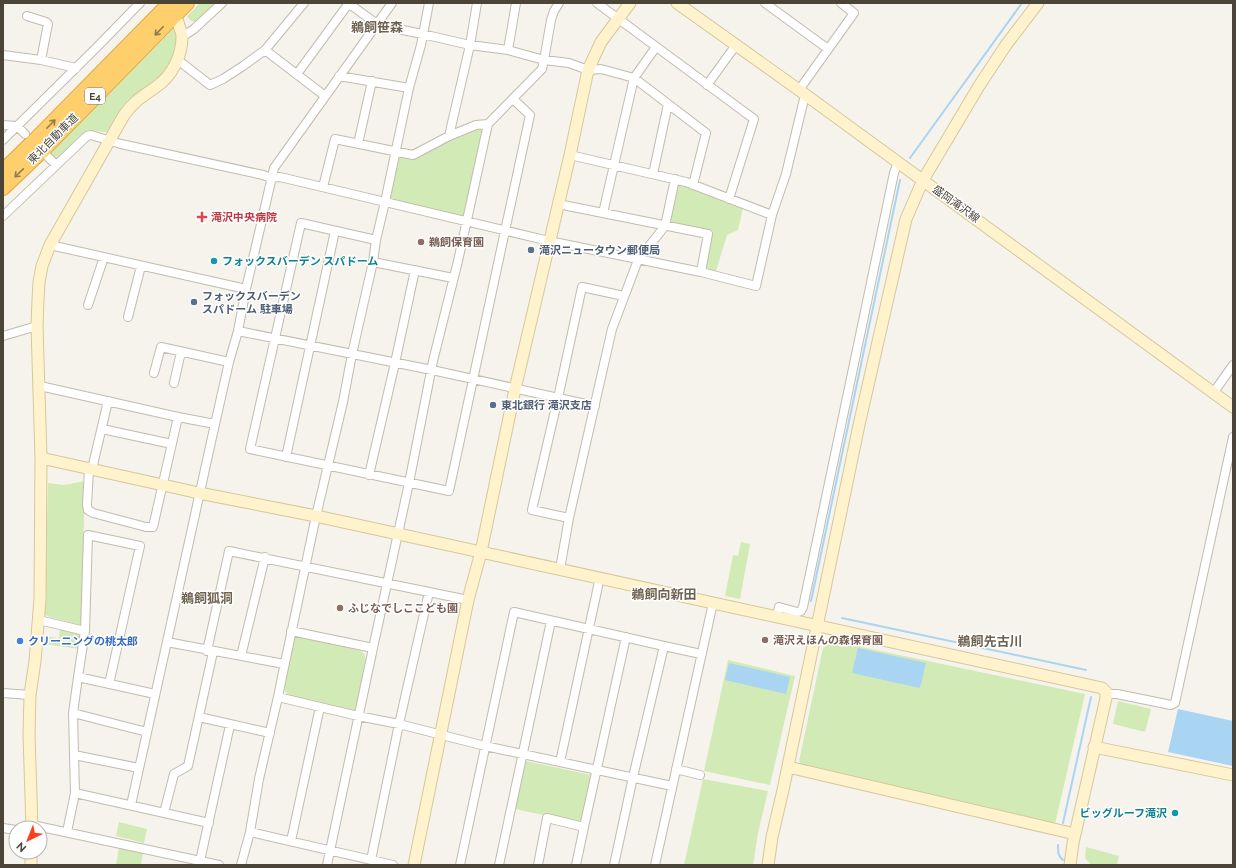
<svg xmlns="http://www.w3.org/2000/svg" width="1236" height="868" font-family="Raleway,'Noto Sans JP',sans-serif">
	<rect width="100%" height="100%" fill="#f6f3ec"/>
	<!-- green -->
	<path fill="#d2eab5" d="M200 3H217L197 22H194L190 20 187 16Z
		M174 28C175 32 176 36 177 40 178 54 165 73 155 82 146 89 136 93 127 101 119 109 117 123 110 130 105 135 95 129 89 130 80 133 63 153 56 161L48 153Z
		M476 128H484L465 211 462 218 389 201 399 157 413 158 449 139Z
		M676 181 743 208 738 230 727 235 715 274 703 271 709 233 667 224Z
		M85 481 81 625 50 617 45 615 48 483 64 485Z
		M741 542 750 544 740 599 725 596 733 555 738 556Z
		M60 628 82 633 80 649 44 644V636L59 638Z
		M299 636 361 651 365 655V660L358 707 355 712 292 696 286 693 284 688 293 639Z
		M833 641 1085 694 1055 824 802 766 799 761 823 648Z
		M728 660 795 676 770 785 704 771Z
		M1118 701 1151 709 1145 732 1113 724Z
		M526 761 591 775 581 823 515 809Z
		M703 779 768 791 758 833 753 865H684Z
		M119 822 147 829 144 843 116 836Z
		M1086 847 1119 856 1117 865H1091L1085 858Z
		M119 848 143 853 141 865H116Z"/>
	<!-- water -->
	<path fill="#a9d4f2" d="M858 648 926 663 920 688 852 673Z
		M729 663 790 677 786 694 725 680Z
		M1178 709 1233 721V766L1168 752Z"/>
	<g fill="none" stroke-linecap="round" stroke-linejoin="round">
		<!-- stream -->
		<path stroke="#a9d4f2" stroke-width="2" d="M910 158 1022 3
			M811 601 900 180
			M842 618 1086 670
			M1063 823 1091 697
			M1058 845C1058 852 1058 856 1063 860"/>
		<!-- street casing -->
		<g stroke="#c2bbae" stroke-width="10">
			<path id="street" d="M348 3 377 24 383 26 422 34 470 45 508 50 544 60 569 63 588 70 601 69 634 78 706 133 693 185
				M597 3 754 119 729 199
				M765 3 828 49
				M27 16 46 22 48 24 41 60
				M182 37 194 29 222 3
				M265 50 325 96
				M508 50 516 3
				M3 55 41 60 76 68
				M178 60 210 85 223 79 243 66 265 50 304 3
				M297 74 349 3
				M339 76 409 88
				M707 85 736 45
				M799 90 854 13 841 3
				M3 125 17 126 25 134
				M449 136 470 45 477 3
				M3 140 96 48 140 3
				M358 144 372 81
				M45 154 56 165
				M570 155 686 182 772 215
				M653 174 668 104
				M323 187 335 139 413 155 449 136 476 125 488 124
				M558 204 708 234 701 272
				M603 213 634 78 656 47
				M3 216 87 136 91 135 121 144 263 175 271 178 280 177 549 241 701 272 756 286 772 215 786 174 805 95
				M376 240 301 223 250 449 449 491 530 115 513 99
				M50 245 246 289
				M373 262 453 278
				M88 305 104 257
				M128 317 141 266
				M238 331 432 370 595 406
				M3 336 37 326
				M154 373 161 347 229 362
				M174 383 181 352
				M40 386 178 417 153 527H146L93 513 88 510 87 505 89 469
				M1214 392 1233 365
				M178 417 215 424
				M102 429 172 444
				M286 457 335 231
				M92 469 108 401
				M369 475 395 363 415 270
				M569 518 532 510 558 398 582 287 624 296
				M560 569 569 518 612 329 638 260 665 226 675 179
				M777 617 779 607 797 612 801 611 803 607 894 173 898 162
				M39 620 85 631
				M291 631 373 648
				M167 642 284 664
				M664 646 701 654
				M207 651 229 551 468 600
				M241 656 265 557
				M78 677 85 631 88 535 140 546 109 684
				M3 693 30 695
				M278 697 358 716 399 724 485 746 672 786
				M1106 698 1109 694H1117L1171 705 1175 703 1233 437
				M73 713 147 732
				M199 717 270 733
				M74 755 139 768
				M560 762 600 577
				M676 769 700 775
				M75 793 209 823
				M131 805 211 442 229 362 238 331 246 289 274 168 392 3
				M164 813 174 774 188 766 213 652
				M32 825 219 865
				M3 828 16 830
				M67 832 75 793 73 713 78 677 155 694
				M250 832 393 865
				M291 841 320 707
				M371 860 399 724 429 592
				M200 861 230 725
				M241 865 250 832 259 779 278 697 282 677 316 516 343 402 352 354 373 262 376 240 385 202 409 88 421 45 429 3
				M327 865 373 648 409 483 433 361 458 261 488 124 542 69 544 60 551 20 554 11 559 3
				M460 865 514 612 664 646 633 777 614 865
				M499 865 551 621
				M538 865 547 818 584 827 626 637
				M576 865 584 827
				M655 865 713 603"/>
		</g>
		<!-- secondary casing -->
		<g stroke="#d6c79b" stroke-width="13">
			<path id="secondary" d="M677 3 799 90 1233 407
				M41 458 199 493 316 516 1102 688 1106 692V698L1073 843 1070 865
				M1094 747 1233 775
				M788 767 1075 834
				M32 828 29 735 30 695 35 661 40 599 41 458 37 326 38 300 39 282 42 266 50 245 124 115C134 101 143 96 156 87 172 76 182 56 182 37 182 32 179 27 178 22
				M31 852V865
				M414 865 468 600 481 552 515 389 570 155 588 70 601 42 630 3
				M768 865 772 837 783 790 859 425 906 219 923 180 979 86 1006 45 1038 3"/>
		</g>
		<!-- highway casing -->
		<g stroke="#e0a43c" stroke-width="16">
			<path id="highway" d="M3 171 35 140 170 3
				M3 188 43 150 187 3"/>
		</g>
		<!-- street -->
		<use href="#street" stroke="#fff" stroke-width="8"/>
		<!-- secondary -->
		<use href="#secondary" stroke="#fff3cd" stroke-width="11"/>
		<!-- highway -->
		<use href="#highway" stroke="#ffcf6e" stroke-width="14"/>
	</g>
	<!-- one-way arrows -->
	<defs><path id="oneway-shaft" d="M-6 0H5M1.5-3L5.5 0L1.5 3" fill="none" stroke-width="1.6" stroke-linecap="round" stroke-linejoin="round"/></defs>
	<g stroke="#937c4e">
		<use href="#oneway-shaft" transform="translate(159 31) rotate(134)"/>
		<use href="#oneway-shaft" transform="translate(51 124) rotate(-45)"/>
		<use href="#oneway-shaft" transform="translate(19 173) rotate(136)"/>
	</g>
	<!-- markers -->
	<path fill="#e0444e" stroke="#fff" stroke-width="1.5" d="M200 211h4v4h4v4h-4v4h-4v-4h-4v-4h4z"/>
	<g fill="#8d6e63" stroke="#fff" stroke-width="1.5">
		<circle cx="421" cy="242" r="4"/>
		<circle cx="340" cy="608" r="4"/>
		<circle cx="765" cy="640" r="4"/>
	</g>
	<g fill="#5c6f8a" stroke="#fff" stroke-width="1.5">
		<circle cx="531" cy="250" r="4"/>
		<circle cx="194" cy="302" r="4"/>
		<circle cx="493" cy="405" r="4"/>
	</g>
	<g fill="#0f9aa8" stroke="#fff" stroke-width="1.5">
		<circle cx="214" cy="261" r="4"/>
		<circle cx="1175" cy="813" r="4"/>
	</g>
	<circle fill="#3f7fe0" stroke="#fff" stroke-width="1.5" cx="20" cy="641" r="4"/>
	<g text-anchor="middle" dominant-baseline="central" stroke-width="3" stroke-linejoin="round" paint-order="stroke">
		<!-- shield labels -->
		<rect fill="#fff" stroke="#817c74" stroke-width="1" x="85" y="88" width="20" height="16" rx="3"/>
		<g font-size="10" font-weight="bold" fill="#4b4439">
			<text x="95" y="96">E4</text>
		</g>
		<!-- street labels -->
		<g font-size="11" fill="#4b4439" stroke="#fff">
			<text transform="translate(53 139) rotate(-45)">東北自動車道</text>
			<text transform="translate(956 204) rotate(36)">盛岡滝沢線</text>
		</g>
		<!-- health labels -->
		<g font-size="11" font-weight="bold" fill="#be3a42" stroke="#fff" text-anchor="start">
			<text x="211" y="217">滝沢中央病院</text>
		</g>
		<!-- education labels -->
		<g font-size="11" font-weight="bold" fill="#785e54" stroke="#fff" text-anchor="start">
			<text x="429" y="242">鵜飼保育園</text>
			<text x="348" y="608">ふじなでしここども園</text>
			<text x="773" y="640">滝沢えほんの森保育園</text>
		</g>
		<!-- service labels -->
		<g font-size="11" font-weight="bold" fill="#4e5e75" stroke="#fff" text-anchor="start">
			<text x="539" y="250">滝沢ニュータウン郵便局</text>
			<text x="202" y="296">フォックスバーデン<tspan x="202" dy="13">スパドーム 駐車場</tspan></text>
			<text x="501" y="405">東北銀行 滝沢支店</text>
		</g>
		<!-- culture labels -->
		<g font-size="11" font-weight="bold" fill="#0d838f" stroke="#fff" text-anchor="start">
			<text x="222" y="261">フォックスバーデン スパドーム</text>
			<text x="1167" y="813" text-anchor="end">ビッグルーフ滝沢</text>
		</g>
		<!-- shop labels -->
		<g font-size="11" font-weight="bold" fill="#366cbe" stroke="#fff" text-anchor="start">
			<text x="28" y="641">クリーニングの桃太郎</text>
		</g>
		<!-- quarter labels -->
		<g font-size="13" font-weight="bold" fill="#6e6250" stroke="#fff">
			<text x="377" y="27">鵜飼笹森</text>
			<text x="664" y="594">鵜飼向新田</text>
			<text x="207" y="598">鵜飼狐洞</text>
			<text x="990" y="641">鵜飼先古川</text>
		</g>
	</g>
	<!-- border -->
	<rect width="1236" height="868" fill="none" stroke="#4b4439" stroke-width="8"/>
	<!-- north arrow -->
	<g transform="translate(28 840) rotate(223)"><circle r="19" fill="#ffffff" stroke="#b7b4b0"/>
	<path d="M0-3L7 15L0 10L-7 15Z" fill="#fc3f1d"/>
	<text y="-6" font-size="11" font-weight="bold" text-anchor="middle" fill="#4b4439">N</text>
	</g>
</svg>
